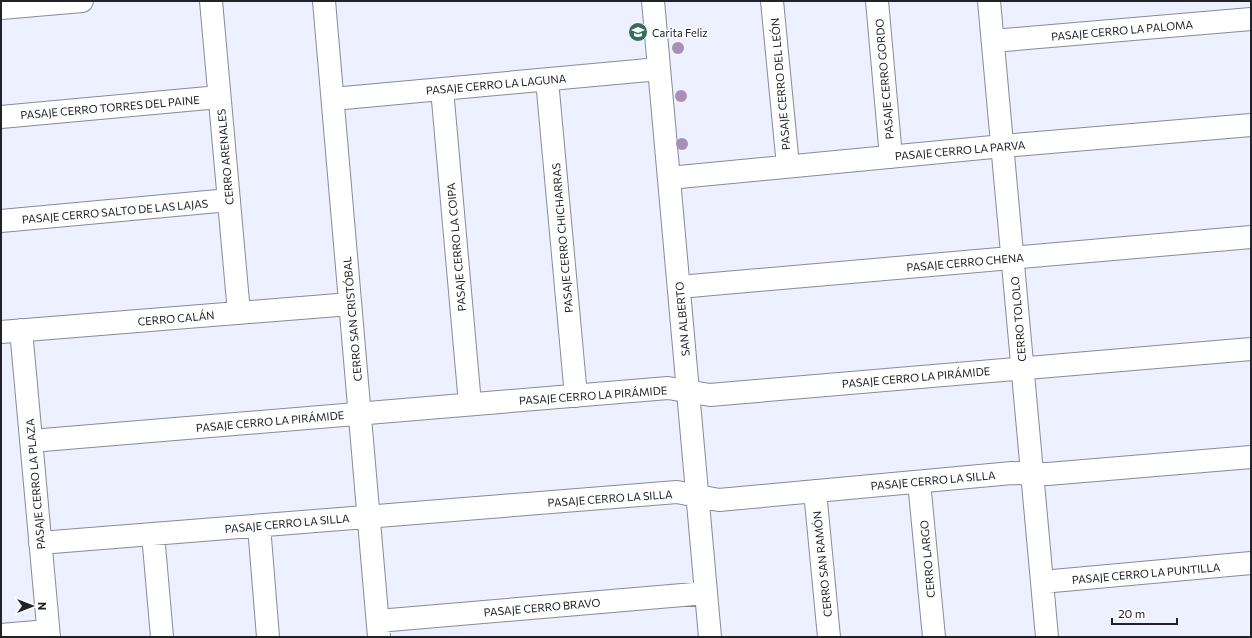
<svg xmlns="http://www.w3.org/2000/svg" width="1252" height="638" font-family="Commissioner,sans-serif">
	<rect width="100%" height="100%" fill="#edf0fe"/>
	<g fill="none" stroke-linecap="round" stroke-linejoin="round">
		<!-- minor casing -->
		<g stroke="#888a97" stroke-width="24">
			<path id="minor" d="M211 1 239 313
				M324 1 379 637
				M653 1 710 637
				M772 1 788 166
				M877 1 891 157
				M989 1 1047 637
				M1 8 82 1
				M993 41 1251 19
				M547 80 576 396
				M442 89 470 404
				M333 99 659 69
				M1 117 219 97
				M669 178 1003 146 1251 125
				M1 221 229 200
				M679 287 1251 237
				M21 330 49 637
				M1 332 350 304
				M31 441 668 388 710 395 1251 349
				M919 482 934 637
				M815 491 829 637
				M259 526 268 637
				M153 534 162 637
				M40 543 677 492 719 500 1012 473 1048 474 1251 457
				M1042 582 1251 563
				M378 621 706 593
				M1 635 48 631"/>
		</g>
		<!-- minor -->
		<use href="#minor" stroke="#fff" stroke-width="22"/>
	</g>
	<!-- trees -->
	<g fill="#aa8fb5">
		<circle cx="678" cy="48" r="6"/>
		<circle cx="681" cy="96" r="6"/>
		<circle cx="682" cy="144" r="6"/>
	</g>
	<!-- icons -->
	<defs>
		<g id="school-disc" transform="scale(1)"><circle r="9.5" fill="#346f58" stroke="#fff"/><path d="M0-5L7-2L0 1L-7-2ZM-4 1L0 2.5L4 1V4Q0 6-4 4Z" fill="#fff"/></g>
	</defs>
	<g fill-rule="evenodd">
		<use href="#school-disc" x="638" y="32"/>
	</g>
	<g text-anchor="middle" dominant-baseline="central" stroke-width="3" stroke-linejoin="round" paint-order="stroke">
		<!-- street labels -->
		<g font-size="11" fill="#222328" stroke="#fff">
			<text transform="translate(1122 30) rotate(-5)">PASAJE CERRO LA PALOMA</text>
			<text transform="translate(884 79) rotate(-95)">PASAJE CERRO GORDO</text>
			<text transform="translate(496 84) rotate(-5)">PASAJE CERRO LA LAGUNA</text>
			<text transform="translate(780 84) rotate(-95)">PASAJE CERRO DEL LEÓN</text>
			<text transform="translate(110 107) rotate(-5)">PASAJE CERRO TORRES DEL PAINE</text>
			<text transform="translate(960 150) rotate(-5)">PASAJE CERRO LA PARVA</text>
			<text transform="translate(225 157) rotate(-95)">CERRO ARENALES</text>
			<text transform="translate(115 211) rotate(-5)">PASAJE CERRO SALTO DE LAS LAJAS</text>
			<text transform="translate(562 238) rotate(-95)">PASAJE CERRO CHICHARRAS</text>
			<text transform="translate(456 247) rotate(-95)">PASAJE CERRO LA COIPA</text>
			<text transform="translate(965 262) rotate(-5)">PASAJE CERRO CHENA</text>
			<text transform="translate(176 318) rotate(-5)">CERRO CALÁN</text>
			<text transform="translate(352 319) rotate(-95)">CERRO SAN CRISTÓBAL</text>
			<text transform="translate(682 319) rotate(-95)">SAN ALBERTO</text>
			<text transform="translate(1018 319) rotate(-95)">CERRO TOLOLO</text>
			<text transform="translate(916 377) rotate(-5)">PASAJE CERRO LA PIRÁMIDE</text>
			<text transform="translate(593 395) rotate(-4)">PASAJE CERRO LA PIRÁMIDE</text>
			<text transform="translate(270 421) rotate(-5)">PASAJE CERRO LA PIRÁMIDE</text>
			<text transform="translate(933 480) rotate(-5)">PASAJE CERRO LA SILLA</text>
			<text transform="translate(35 484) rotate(-95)">PASAJE CERRO LA PLAZA</text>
			<text transform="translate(610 498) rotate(-4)">PASAJE CERRO LA SILLA</text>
			<text transform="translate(287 523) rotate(-5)">PASAJE CERRO LA SILLA</text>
			<text transform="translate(927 559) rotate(-95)">CERRO LARGO</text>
			<text transform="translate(822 564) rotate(-96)">CERRO SAN RAMÓN</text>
			<text transform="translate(1146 573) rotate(-5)">PASAJE CERRO LA PUNTILLA</text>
			<text transform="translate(542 607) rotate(-5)">PASAJE CERRO BRAVO</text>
		</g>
		<!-- poi labels -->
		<g font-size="11" fill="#222328" stroke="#fff" text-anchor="start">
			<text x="652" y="32">Carita Feliz</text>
		</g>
	</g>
	<!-- border -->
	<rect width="1252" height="638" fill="none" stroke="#222328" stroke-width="4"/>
	<!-- north arrow -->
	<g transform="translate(32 606) rotate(90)" stroke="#ffffff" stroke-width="3" paint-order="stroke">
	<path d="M0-3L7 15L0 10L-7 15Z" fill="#222328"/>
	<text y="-6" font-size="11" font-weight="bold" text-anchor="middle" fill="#222328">N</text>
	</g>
	<!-- scale -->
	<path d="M1112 618v6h65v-6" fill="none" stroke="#222328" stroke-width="2"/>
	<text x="1118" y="618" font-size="12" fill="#222328" stroke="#ffffff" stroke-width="3" paint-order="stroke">20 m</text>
</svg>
